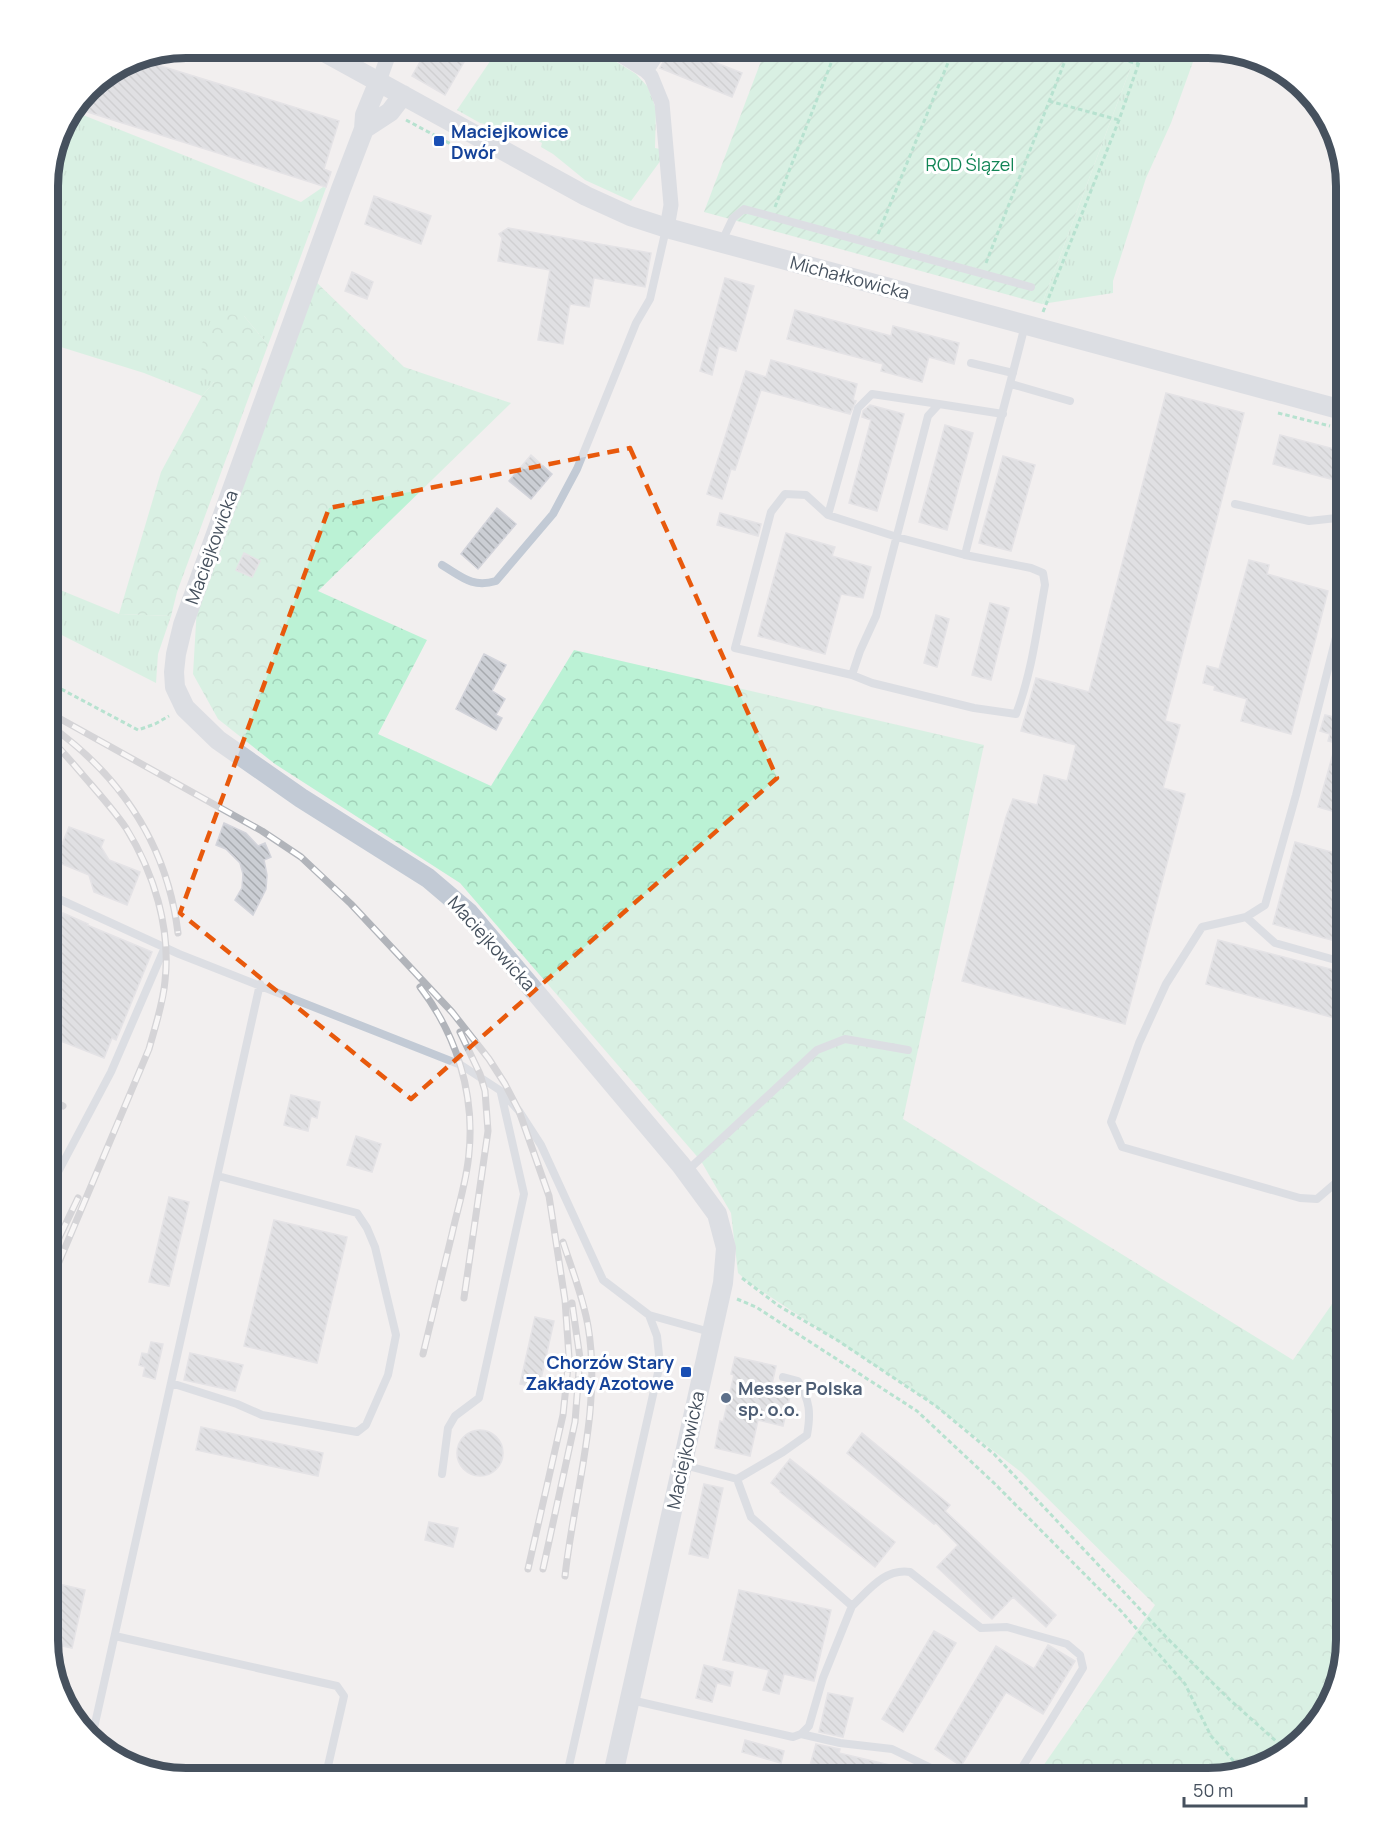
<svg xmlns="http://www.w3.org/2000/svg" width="1394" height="1827" font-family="Manrope,sans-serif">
	<defs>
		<pattern id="grass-tufts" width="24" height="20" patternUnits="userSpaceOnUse" patternTransform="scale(1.5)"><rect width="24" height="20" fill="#bbf2d5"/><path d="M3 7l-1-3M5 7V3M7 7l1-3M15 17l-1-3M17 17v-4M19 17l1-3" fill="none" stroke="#a2d1b9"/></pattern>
		<pattern id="forest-crowns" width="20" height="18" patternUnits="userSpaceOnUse" patternTransform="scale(1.5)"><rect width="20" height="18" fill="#bbf2d5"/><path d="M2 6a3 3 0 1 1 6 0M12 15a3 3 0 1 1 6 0" fill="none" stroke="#a2d1b9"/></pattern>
		<pattern id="garden-furrows" width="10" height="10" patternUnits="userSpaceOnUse" patternTransform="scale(1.5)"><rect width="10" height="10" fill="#bbf2d5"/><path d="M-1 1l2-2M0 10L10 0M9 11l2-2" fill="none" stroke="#a2d1b9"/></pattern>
		<pattern id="building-back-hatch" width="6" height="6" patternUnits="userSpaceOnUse" patternTransform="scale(1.5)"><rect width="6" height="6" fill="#cbced4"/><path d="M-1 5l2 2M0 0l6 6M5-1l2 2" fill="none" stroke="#a7aaaf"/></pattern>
	</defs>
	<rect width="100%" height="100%" fill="#f2efef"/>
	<!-- grass -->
	<path fill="url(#grass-tufts)" d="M499 48H594L636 74 648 87 656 109 655 148 660 149 661 160 631 201 585 180 553 154 541 147 542 143 524 133 521 136 509 130 480 123 457 110Z
		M1138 48H1198L1171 123 1146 178 1113 281V293L1042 304Z
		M73 111 301 202 323 187 326 188 268 345 244 316 214 382 202 396 144 373 48 343V177L62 125Z
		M48 585 119 614 171 616 158 654 156 683 48 628Z"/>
	<!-- forest -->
	<path fill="url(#forest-crowns)" d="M312 278 404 367 511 403 318 591 427 640 378 734 491 786 574 650 984 745 903 1119 1293 1360 1346 1284V1641L1328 1710 1284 1756 1208 1779H1034L1155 1605 1021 1472 926 1399 748 1282 738 1273 731 1213 701 1161 460 883 275 764 218 719 193 674 197 606Z
		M214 312 244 316 268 345 177 592 171 616 119 614 161 472 202 396 214 382 203 375 198 354Z"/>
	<!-- garden -->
	<path fill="url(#garden-furrows)" d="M766 48H1138L1042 304 704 212Z"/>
	<!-- building -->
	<path fill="url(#building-back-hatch)" stroke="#d3d4db" stroke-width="1.5" d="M428 48H472L445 95 412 76Z
		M671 48H698L696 55 742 73 732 97 660 68Z
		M135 58 339 121 324 169 331 172 326 187 75 108 95 83Z
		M374 196 431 216 421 244 365 224Z
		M508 228 651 253 645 287 594 278 589 307 570 304 563 344 538 340 550 270 498 261 502 238 499 234Z
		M352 272 373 282 367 299 345 291Z
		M725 278 754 286 736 351 719 346 712 375 700 371Z
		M795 310 891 336 893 326 959 343 954 364 929 357 922 382 881 371 883 364 787 339Z
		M771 360 857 384 853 400 856 401 850 414 761 390 735 470 731 469 722 499 707 494 746 371 766 377Z
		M1166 393 1244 413 1165 721 1180 725 1163 788 1185 794 1125 1024 962 981 1006 817 1013 799 1037 805 1044 775 1067 781 1076 745 1021 731 1036 678 1089 692Z
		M870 405 904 414 877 511 849 503 871 420 862 417 863 411Z
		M945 425 973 433 947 530 919 522Z
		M1280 435 1346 452V483L1273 464Z
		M531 455 552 474 531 499 509 481Z
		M1003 456 1035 465 1011 551 979 543Z
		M497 508 516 524 478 569 461 554Z
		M720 513 761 524 758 536 717 525Z
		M786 533 835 547 832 556 871 567 863 598 841 594 825 654 758 636Z
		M244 553 260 561 252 577 236 570Z
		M1249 560 1269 565 1267 574 1328 591 1291 734 1241 721 1247 699 1214 690 1215 686 1203 683 1207 666 1219 669Z
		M990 603 1009 608 991 680 972 675Z
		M936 615 949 619 937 667 924 663Z
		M484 654 506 665 492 691 505 699 496 715 502 718 496 730 456 709Z
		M1342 688H1346V815L1318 807 1336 743 1328 741 1330 734 1320 731 1325 715 1334 717Z
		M224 823 246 833 258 846 265 843 271 857 264 860 267 875 266 889 253 915 235 900 242 888 243 874 240 863 226 849 216 845Z
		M69 827 104 840 101 847 109 860 140 872 127 905 94 892 89 875 55 861Z
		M1295 842 1346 856V944L1273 924Z
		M63 913 88 924 87 925 152 952 116 1040 112 1038 104 1058 48 1036V949Z
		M1218 940 1346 973V1021L1206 984Z
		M291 1095 320 1102 317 1118 311 1116 308 1131 284 1125Z
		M356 1136 381 1144 372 1172 347 1165Z
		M169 1197 189 1202 169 1286 149 1282Z
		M274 1220 347 1237 317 1363 244 1346Z
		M535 1317 554 1321 539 1388 520 1384Z
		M151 1342 163 1344 155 1379 143 1376 145 1367 139 1365 142 1353 148 1354Z
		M190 1353 243 1365 235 1391 184 1380Z
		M735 1357 776 1366 772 1384 792 1388 783 1426 758 1420 750 1456 715 1448 720 1421 723 1422 734 1375 731 1374Z
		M201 1427 323 1453 318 1476 196 1450Z
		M457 1453a23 23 0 1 1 46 0a23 23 0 1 1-46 0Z
		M862 1433 950 1505 945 1511 1056 1615 1046 1627 1013 1597 992 1619 937 1567 958 1545 936 1523 934 1524 847 1453Z
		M790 1459 895 1542 875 1567 780 1492 781 1491 771 1483Z
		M704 1484 723 1488 708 1558 689 1554Z
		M429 1522 458 1528 453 1547 425 1540Z
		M59 1584 85 1590 72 1648 49 1643 48 1641V1632Z
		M739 1590 831 1610 814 1681 784 1674 779 1694 763 1690 769 1670 723 1660Z
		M934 1631 956 1643 903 1732 882 1719Z
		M1048 1645 1075 1661 1043 1714 1006 1692 961 1766 935 1749 996 1646 1034 1669Z
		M704 1665 733 1672 730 1686 717 1683 712 1702 696 1698Z
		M828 1693 853 1698 843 1737 819 1732Z
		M745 1740 784 1751 781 1763 742 1752Z
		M816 1744 840 1749 839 1753 890 1765 887 1779H874L850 1773 849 1779 809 1769Z"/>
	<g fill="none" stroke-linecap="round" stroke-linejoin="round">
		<!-- path -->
		<path stroke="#70d2aa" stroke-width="3" stroke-dasharray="4.5 3" stroke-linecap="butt" d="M1078 48 1139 64
			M1049 101 1119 120
			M406 120 477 158
			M775 207 837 48
			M878 234 954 48
			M986 263 1070 48
			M1043 312 1119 120 1144 48
			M1278 413 1330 426
			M48 682 138 730 155 724 169 716
			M742 1278 779 1306 837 1340 936 1406 994 1454 1167 1638 1230 1700 1288 1752
			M737 1299 756 1307 917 1411 995 1484 1121 1611 1185 1684 1211 1736 1241 1769"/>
		<!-- service -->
		<path stroke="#c2cad5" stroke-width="8" d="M722 241 733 218 744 209 1031 287
			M971 363 1013 373
			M1011 384 1070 401
			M785 494 806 495 828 515 897 537 965 555 1031 568 1043 573 1045 585C1037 628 1032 673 1016 714L974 708 872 683 852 675 735 648 771 512Z
			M1235 504 1309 521 1346 517
			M828 515 858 408 872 394 939 404
			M965 555C984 478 1006 402 1025 325
			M442 565C462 577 472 588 496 581L553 514 577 469 636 323 650 299 666 229
			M852 675 860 651 876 616 928 416 939 404 1003 414
			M48 894 179 954 461 1065 501 1091 519 1111 541 1145 603 1280 649 1315 710 1332
			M1246 917 1275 943 1346 963
			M687 1171 817 1050 845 1039 908 1050
			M1346 1174 1317 1199 1300 1198 1122 1147 1111 1122 1139 1043 1166 984 1202 927 1246 917 1265 905 1296 795 1346 598
			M48 1191 111 1072 165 947
			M171 1383 237 1404 262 1415 357 1432 366 1425 388 1375 396 1335 375 1247 367 1228 357 1213 218 1176
			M442 1474 448 1428 455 1416 479 1398 524 1194 501 1093
			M737 1479 783 1452 807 1435C811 1413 810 1401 798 1381L783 1377
			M852 1606C869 1590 885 1568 910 1572L981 1628 1007 1627 1067 1644 1080 1655 1083 1668 1015 1779
			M115 1636 337 1686 344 1696 325 1779
			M631 1700 793 1737 801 1734 809 1726 823 1678 852 1606 751 1517 737 1479 684 1465
			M801 1734 840 1743 892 1749 954 1779
			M92 1737 260 984
			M566 1779 660 1364 657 1336 649 1315"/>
		<!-- minor -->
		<path stroke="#c2cad5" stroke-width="15" d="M609 48 646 71 651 76 662 103 671 205 667 228
			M646 71 661 48
			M379 81 391 48"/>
		<!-- tertiary -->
		<path stroke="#c2cad5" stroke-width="20" d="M317 48 586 196 630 216 667 228 1346 411
			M379 81 365 115 364 129 341 189 183 625 176 654 174 672 175 687 185 708 218 740 301 798 428 878 468 912 681 1165 717 1214 726 1248 723 1283 612 1779
			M364 129 390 112 403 95"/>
		<!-- rail casing -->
		<g stroke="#b1b4ba" stroke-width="7">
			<path id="rail" d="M48 712 262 831 301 857 351 904 452 1012 489 1059 505 1084 519 1111 549 1196 565 1300 569 1357 563 1415 528 1569
				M48 724C120 775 167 844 178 933
				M420 987C456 1034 475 1093 469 1153 467 1180 458 1207 452 1234 442 1274 433 1314 423 1354
				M460 1032 480 1074 485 1091 488 1131 464 1298
				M48 1099 63 1106
				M563 1242C572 1270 583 1297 588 1326 602 1408 574 1494 565 1576
				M48 1261 78 1198
				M48 1288 149 1049C155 1027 163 1004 165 981 171 928 154 873 126 828 115 812 101 796 88 781 75 766 63 751 48 737
				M543 1569 575 1422 580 1358 572 1303"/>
		</g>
		<!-- rail -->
		<use href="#rail" stroke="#fff" stroke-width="4.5" stroke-dasharray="14" stroke-linecap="butt"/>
	</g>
	<!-- marked area -->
	<path d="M0 0H1394V1827H0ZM630 448 777 778 411 1099 180 913 329 508Z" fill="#f2efef" fill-opacity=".55" fill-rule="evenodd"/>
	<path fill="none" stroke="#e8590c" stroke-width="4.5" stroke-dasharray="12 8" stroke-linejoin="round" d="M630 448 777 778 411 1099 180 913 329 508Z"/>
	<!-- markers -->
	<g fill="#1a4fb4" stroke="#fff" stroke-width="2">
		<rect x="433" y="135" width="12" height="12" rx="3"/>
		<rect x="680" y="1366" width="12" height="12" rx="3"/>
	</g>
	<circle fill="#5c6f8a" stroke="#fff" stroke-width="2" cx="726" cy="1398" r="6"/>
	<g text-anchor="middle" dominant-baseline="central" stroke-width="6" stroke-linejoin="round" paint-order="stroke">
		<!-- transit labels -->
		<g font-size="18" font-weight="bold" fill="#164399" stroke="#fff" text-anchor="start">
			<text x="451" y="131">Maciejkowice<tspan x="451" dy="21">Dwór</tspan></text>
			<text x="674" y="1362" text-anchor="end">Chorzów Stary<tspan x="674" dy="21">Zakłady Azotowe</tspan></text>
		</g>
		<!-- park labels -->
		<g font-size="18" fill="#118555" stroke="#fff">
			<text x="970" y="164">ROD Ślązel</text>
		</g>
		<!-- street labels -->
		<g font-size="18" fill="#46515e" stroke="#fff">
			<text transform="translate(850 277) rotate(15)">Michałkowicka</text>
			<text transform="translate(211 547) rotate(-70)">Maciejkowicka</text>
			<text transform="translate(492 943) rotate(48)">Maciejkowicka</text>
			<text transform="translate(685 1450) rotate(-78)">Maciejkowicka</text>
		</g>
		<!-- service labels -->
		<g font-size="18" font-weight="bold" fill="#4e5e75" stroke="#fff" text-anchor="start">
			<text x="738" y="1388">Messer Polska<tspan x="738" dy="21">sp. o.o.</tspan></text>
		</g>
	</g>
	<!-- crop -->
	<path d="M0 0H1394V1827H0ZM186 58H1208A128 128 0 0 1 1336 186V1640A128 128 0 0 1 1208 1768H186A128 128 0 0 1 58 1640V186A128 128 0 0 1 186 58Z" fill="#fff" fill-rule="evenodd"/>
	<path fill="none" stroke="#46515e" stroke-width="8" d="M186 58H1208A128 128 0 0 1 1336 186V1640A128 128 0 0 1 1208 1768H186A128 128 0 0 1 58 1640V186A128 128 0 0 1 186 58Z"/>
	<!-- scale -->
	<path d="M1184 1797v9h122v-9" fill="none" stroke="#46515e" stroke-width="3"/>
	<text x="1193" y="1797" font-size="18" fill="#46515e" stroke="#ffffff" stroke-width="4.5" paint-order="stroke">50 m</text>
</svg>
